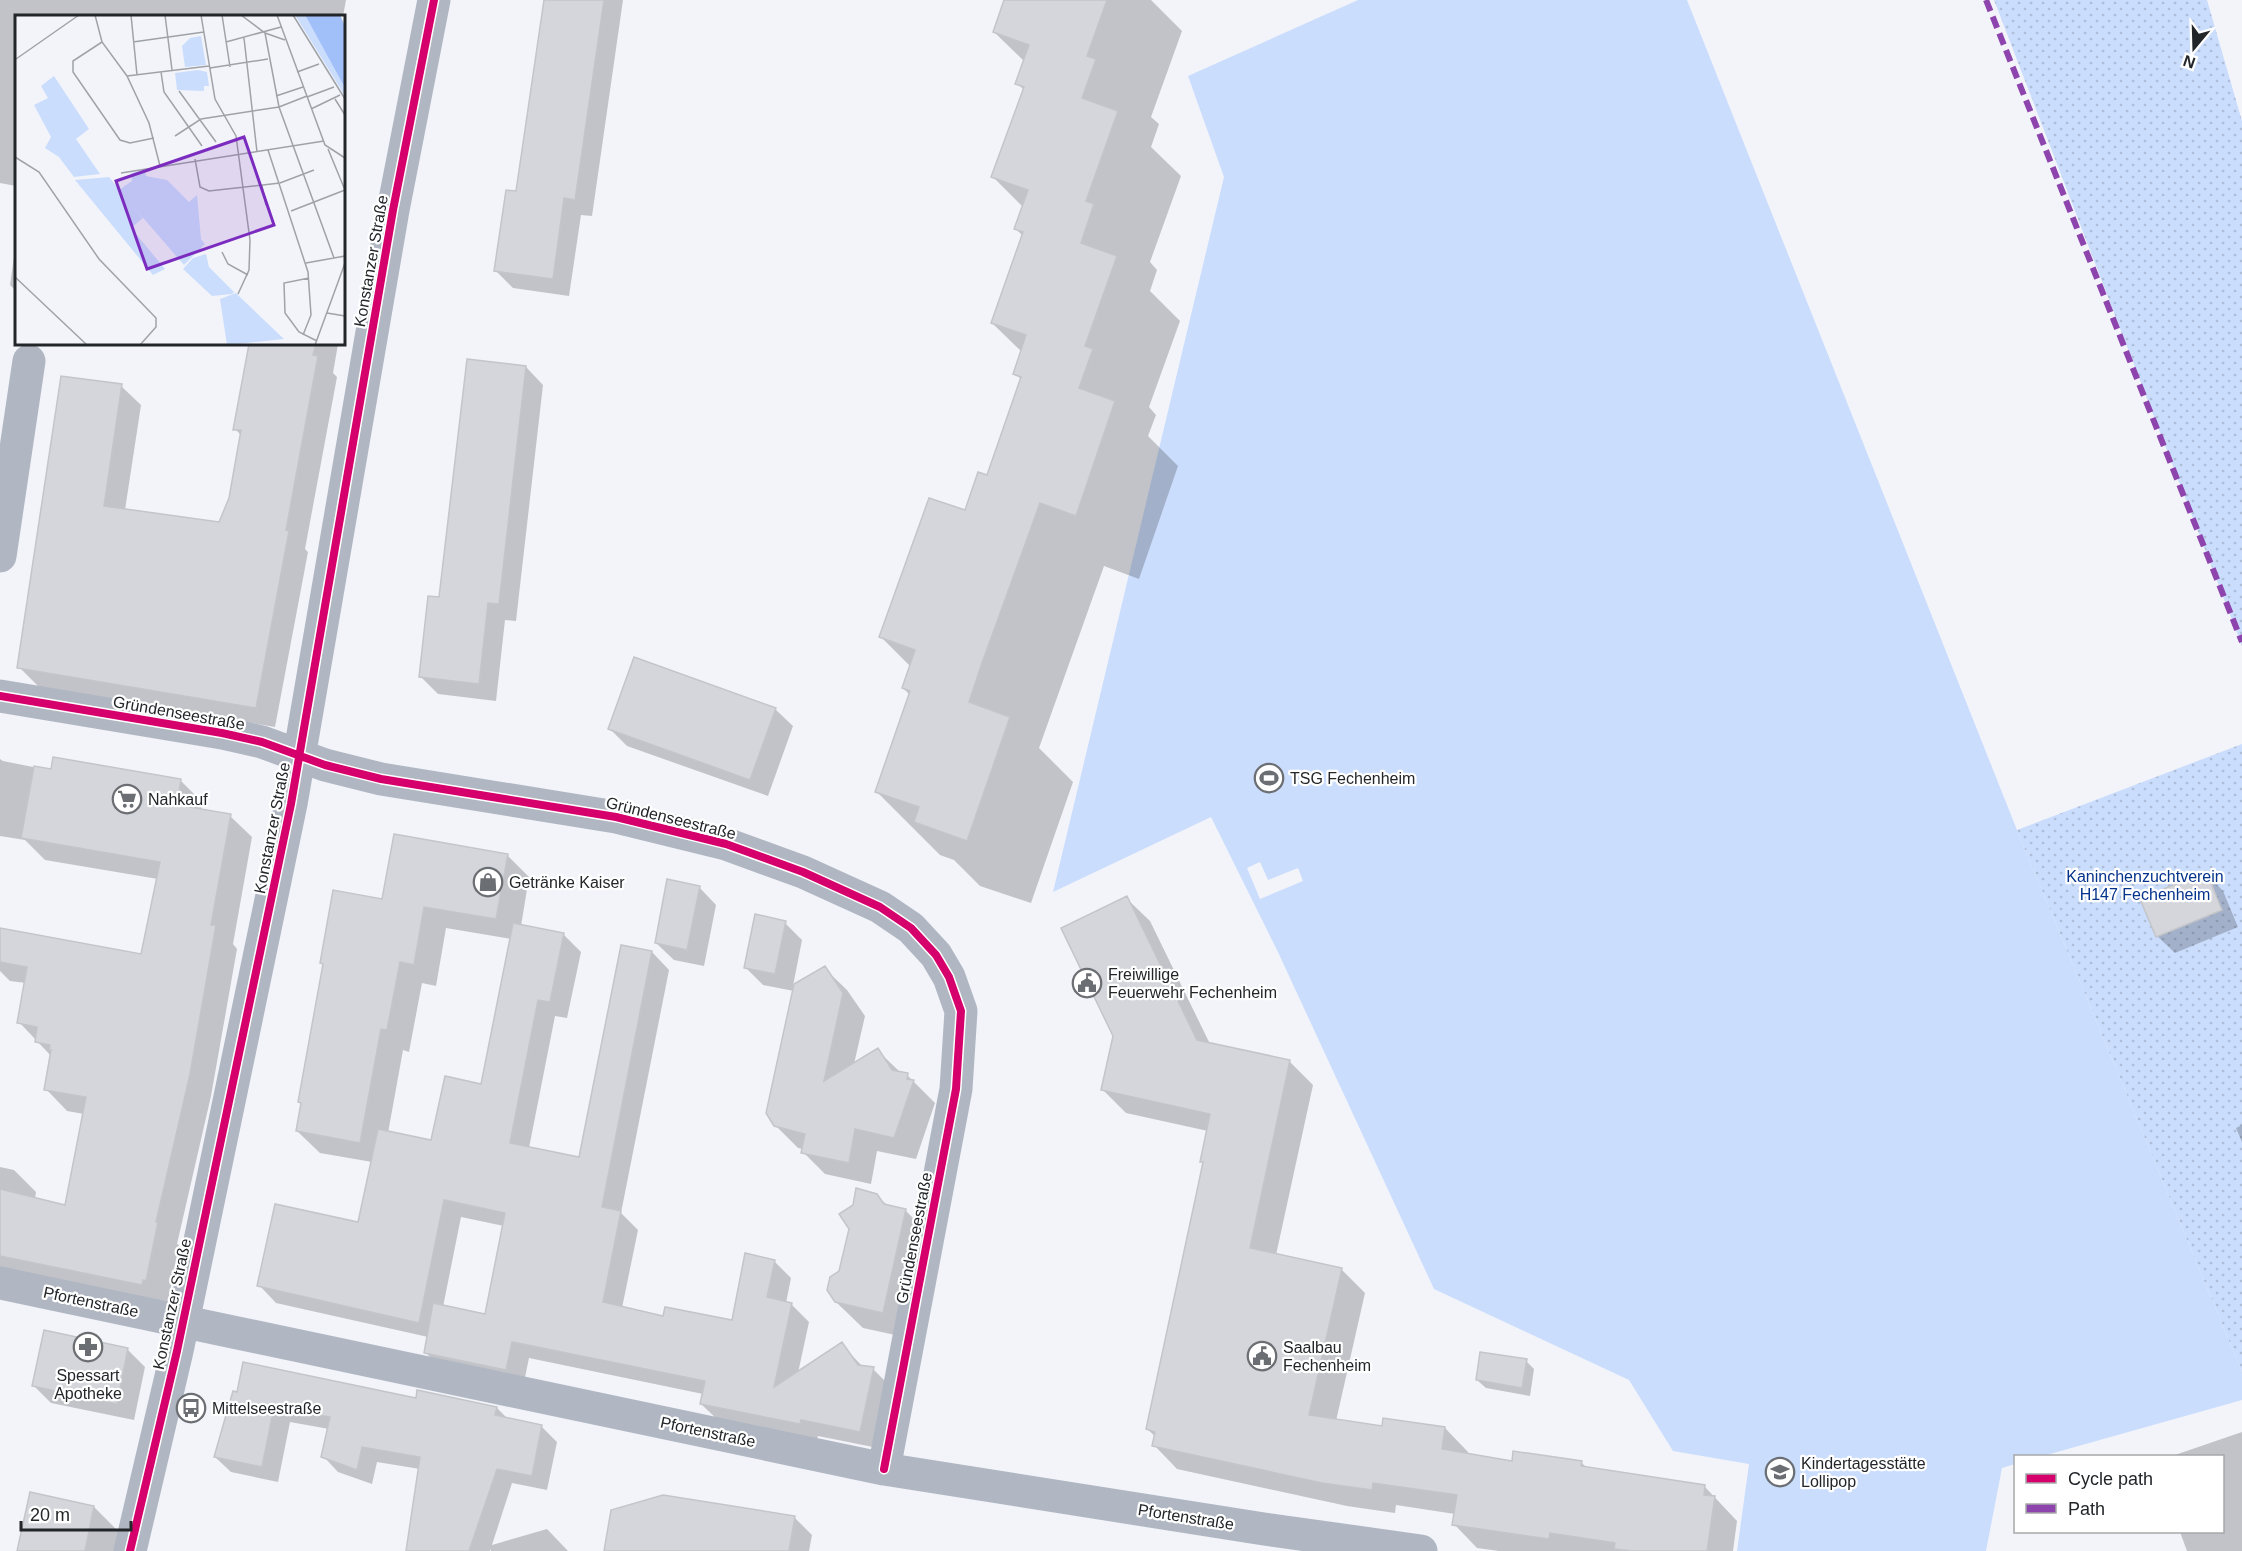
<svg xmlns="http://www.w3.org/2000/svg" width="2242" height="1551" font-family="Helvetica,sans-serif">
	<defs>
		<pattern id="garden-dots" width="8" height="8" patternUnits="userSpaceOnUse" patternTransform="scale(1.5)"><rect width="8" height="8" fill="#cbddfd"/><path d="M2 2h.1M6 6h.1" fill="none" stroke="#aebed9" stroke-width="1.8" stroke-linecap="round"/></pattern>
	</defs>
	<rect width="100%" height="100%" fill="#f2f4fa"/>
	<!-- green -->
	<path fill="#cbddfd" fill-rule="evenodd" d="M1358 0H1687L2017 830 2242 1372V1400L2043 1456H2016L2015 1464 2002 1468 1986 1551H1737L1749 1464 1673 1451 1629 1380 1434 1289 1277 950 1211 817 1053 892 1224 177 1188 76ZM1260 862 1268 880 1298 868 1303 881 1260 899 1247 868Z"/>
	<!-- garden -->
	<path fill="url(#garden-dots)" d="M1994 0H2207L2242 121V646Z
		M2242 744V1372L2017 830Z"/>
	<!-- shadow -->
	<path fill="#0003" fill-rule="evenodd" d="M0 0H346L343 16H16V186L0 183Z
		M546 0H623L592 216 581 215 569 296 513 288 495 270 518 193Z
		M1006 0H1151L1182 31 1151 117 1159 124 1151 147 1181 176 1150 262 1157 270 1150 291 1180 321 1149 407 1156 415 1148 436 1178 466 1139 579 1104 566 1039 748 1073 782 1031 903 980 886 954 860 940 855 877 792 910 695 903 688 911 667 881 637 988 477 1022 380 1015 374 1022 352 992 323 1023 236 1016 229 1023 207 993 177 1024 90 1017 83 1025 62 994 32Z
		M16 243V291L10 285Z
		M251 344H338L333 373 337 377 305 549 308 552 275 727 39 687 19 667 121 386 141 405 125 510 220 523 230 499 242 436 235 429Z
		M526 367 543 385 516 621 505 620 496 701 438 694 421 677 441 599Z
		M775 709 793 726 768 796 627 746 610 729Z
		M0 759 3 761 53 771 180 780 202 802 201 811 230 816 252 837 233 944 237 949 211 1096 177 1244 179 1245 168 1302 165 1301 164 1306 0 1272V1167L14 1170 36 1192 35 1199 66 1207 84 1114 67 1111 46 1089 52 1057 19 1022 26 983 10 981 0 971V929L142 956 158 879 45 860 25 840 0 836Z
		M507 855 529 877 521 926 563 934 581 952 567 1018 555 1016 529 1148 580 1159 623 947 652 952 669 970 621 1213 638 1230 622 1308 665 1318 733 1322 774 1261 791 1278 786 1303 792 1305 809 1322 798 1373 841 1344 863 1367 873 1369 890 1386 878 1448 818 1436 817 1440 719 1421 701 1404 703 1394 529 1358 523 1387 443 1370 426 1353 428 1337 276 1303 259 1285 359 1224 372 1162 320 1153 297 1131 325 966 321 963 384 900ZM446 928 511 939 482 1085 433 1142 388 1133 403 1050 409 1052 422 983 436 986ZM461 1217 504 1226 486 1316 443 1307Z
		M2206 873 2223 891 2238 927 2175 953 2157 936Z
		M699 887 716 905 704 966 674 960 656 943Z
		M1126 898 1150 921 1210 1044 1290 1062 1313 1085 1276 1255 1341 1269 1365 1293 1336 1421 1383 1427 1445 1428 1468 1452V1455L1513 1463 1581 1462 1588 1469 1705 1487 1737 1521 1733 1551H1499L1477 1548 1454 1524 1455 1514 1396 1505 1395 1513 1347 1506 1177 1469 1154 1445 1156 1437 1147 1429 1204 1164 1202 1161 1208 1131 1126 1113 1102 1089 1114 1035Z
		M785 923 802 940 793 986 824 968 847 990 865 1016 854 1064 877 1050 900 1072 907 1075 935 1103 916 1159 877 1151 871 1184 825 1174 803 1152 804 1149 798 1148 775 1125 794 991 763 985 746 968Z
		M2242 1125V1142L2236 1128Z
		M876 1195 888 1206 905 1210 931 1236 909 1338 863 1328 836 1302 841 1272Z
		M128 1350 145 1367 134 1420 51 1403 34 1386Z
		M1526 1361 1534 1369 1530 1396 1486 1388 1477 1380Z
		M234 1393 417 1399 497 1408 508 1419 542 1427 557 1442 547 1490 512 1483 492 1545 547 1529 568 1551H491L490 1549V1551H407L420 1469 377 1462 372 1484 338 1472 323 1456 329 1429 290 1422 278 1482 231 1472 215 1457Z
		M2242 1432V1551H2187L2180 1532H2222V1456H2172Z
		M31 1494 94 1507 120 1533 116 1551H19Z
		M794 1517 812 1535 809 1551H605Z"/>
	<!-- building -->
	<path fill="#d4d6db" stroke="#c3c5c9" stroke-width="1.5" d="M544 0H604L575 200 564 198 553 279 494 271 506 190 516 191Z
		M1004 0H1107L1087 56 1096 59 1082 98 1118 111 1086 201 1094 204 1081 243 1117 256 1085 346 1093 349 1079 388 1115 401 1076 516 1040 503 982 663 969 702 1010 717 967 841 914 822 919 807 875 792 910 691 902 688 915 650 879 637 929 498 965 510 978 472 987 475 1021 377 1013 374 1026 335 991 323 1023 232 1014 229 1028 190 991 177 1024 87 1015 84 1029 45 993 32Z
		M249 344H316L313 355 318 356 286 530 289 531 256 708 17 668 61 376 122 384 104 506 219 522 229 498 241 430H233Z
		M467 359 526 366 499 604 488 603 479 684 419 677 428 596 439 597Z
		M634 657 776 708 750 780 608 729Z
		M53 757 181 779 177 805 231 814 211 925H216L190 1074 156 1222H158L146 1281 143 1280 142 1285 0 1256V1189L65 1205 86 1097 44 1090 51 1050H49L50 1045 35 1042 37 1027 17 1023 27 967 0 962V928L141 954 160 862 21 838 34 766 51 769Z
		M394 834 508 854 496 919 424 907 414 965 400 962 387 1030 381 1029 360 1143 296 1131 301 1103 298 1102 323 964 320 963 333 890 382 899Z
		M2206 871 2222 910 2156 937 2140 899Z
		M667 879 700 886 687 950 655 943Z
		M1127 896 1197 1040 1290 1060 1250 1248 1342 1268 1309 1415 1382 1426 1383 1418 1445 1427 1442 1449 1512 1461 1513 1451 1582 1461 1581 1466 1705 1485 1704 1495 1715 1496 1707 1551H1632L1614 1549 1615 1543 1550 1533 1549 1539 1452 1525 1457 1495 1373 1483 1372 1490 1322 1483 1152 1446 1155 1432 1146 1429 1198 1186 1203 1162H1200L1210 1114 1101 1090 1113 1036 1061 928Z
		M755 914 786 921 775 974 744 968Z
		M513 923 564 933 550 1002 538 1000 510 1143 579 1157 621 945 652 951 602 1207 621 1211 603 1302 663 1316 665 1307 732 1320 745 1253 775 1260 767 1297 792 1303 774 1387 842 1342 858 1365 874 1367 860 1432 801 1420 800 1424 700 1404 705 1381 512 1342 506 1370 424 1353 433 1303 485 1314 505 1213 444 1200 419 1323 257 1286 275 1204 358 1222 378 1129 431 1140 445 1076 481 1084Z
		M825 966 843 993 824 1081 878 1048 892 1070 908 1073 907 1079 914 1080 894 1138 855 1129 849 1163 801 1153 805 1134 774 1126 766 1113 794 984Z
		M856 1188 877 1194 884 1204 906 1209 883 1313 835 1302 827 1290 830 1277 839 1271 849 1229 839 1214 853 1205Z
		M44 1330 128 1348 117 1404 32 1386Z
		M1480 1352 1527 1359 1522 1388 1476 1380Z
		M243 1362 416 1398 417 1390 497 1407 495 1415 542 1425 532 1476 497 1469 469 1551H406L420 1457 362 1447 357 1470 321 1457 330 1417 274 1407 262 1467 214 1457 233 1391 237 1392Z
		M30 1492 94 1506 85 1551H17Z
		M663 1495 795 1516 789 1551H604L611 1510Z"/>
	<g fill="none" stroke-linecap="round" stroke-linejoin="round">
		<!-- street -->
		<path stroke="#b1b7c2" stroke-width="33" d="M0 556 29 361
			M0 696 222 733 262 742 325 765 381 779 616 817 726 844 803 872 880 907 911 928 936 955 949 977 961 1011 956 1089 884 1469
			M0 1283 884 1469 1264 1529 1421 1551
			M130 1551 177 1351 291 804 393 210 434 0"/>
		<!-- quiet -->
		<path stroke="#8e44ad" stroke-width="6" stroke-dasharray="12 6" stroke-linecap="butt" d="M1986 0 2242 642"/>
		<!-- cycleway casing -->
		<g stroke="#fff" stroke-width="11">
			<path id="cycleway" d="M0 696 222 733 262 742 325 765 381 779 616 817 726 844 803 872 880 907 911 928 936 955 949 977 961 1011 956 1089 884 1469
				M130 1551 177 1351 291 804 393 210 434 0"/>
		</g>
		<!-- cycleway -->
		<use href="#cycleway" stroke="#d6006c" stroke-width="8"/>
	</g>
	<!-- icons -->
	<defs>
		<g id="stadium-ring" transform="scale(1.5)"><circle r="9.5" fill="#fff" stroke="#6b6e72" stroke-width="1.5"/><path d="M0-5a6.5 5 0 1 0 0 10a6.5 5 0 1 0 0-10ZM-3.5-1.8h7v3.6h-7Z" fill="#6b6e72"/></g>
		<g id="supermarket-ring" transform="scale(1.5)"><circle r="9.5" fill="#fff" stroke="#6b6e72" stroke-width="1.5"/><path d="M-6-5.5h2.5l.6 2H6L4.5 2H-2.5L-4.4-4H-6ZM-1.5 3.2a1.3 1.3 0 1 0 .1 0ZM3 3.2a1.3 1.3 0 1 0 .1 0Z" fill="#6b6e72"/></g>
		<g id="shop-ring" transform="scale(1.5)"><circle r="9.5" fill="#fff" stroke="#6b6e72" stroke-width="1.5"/><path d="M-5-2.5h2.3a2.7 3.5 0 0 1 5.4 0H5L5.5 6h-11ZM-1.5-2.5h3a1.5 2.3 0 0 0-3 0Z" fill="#6b6e72"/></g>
		<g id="civic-ring" transform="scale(1.5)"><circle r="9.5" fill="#fff" stroke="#6b6e72" stroke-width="1.5"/><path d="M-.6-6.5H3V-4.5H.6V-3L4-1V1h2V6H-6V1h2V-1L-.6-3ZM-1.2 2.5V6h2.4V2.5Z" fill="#6b6e72"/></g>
		<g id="pharmacy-ring" transform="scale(1.5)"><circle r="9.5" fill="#fff" stroke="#6b6e72" stroke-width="1.5"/><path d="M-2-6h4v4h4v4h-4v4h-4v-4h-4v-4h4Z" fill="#6b6e72"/></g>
		<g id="bus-ring" transform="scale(1.5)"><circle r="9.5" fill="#fff" stroke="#6b6e72" stroke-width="1.5"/><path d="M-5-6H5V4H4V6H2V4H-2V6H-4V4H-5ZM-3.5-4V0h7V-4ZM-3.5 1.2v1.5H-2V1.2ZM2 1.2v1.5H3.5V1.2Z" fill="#6b6e72"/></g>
		<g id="school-ring" transform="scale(1.5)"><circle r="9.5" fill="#fff" stroke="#6b6e72" stroke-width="1.5"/><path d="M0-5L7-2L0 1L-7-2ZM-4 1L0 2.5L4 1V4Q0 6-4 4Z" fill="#6b6e72"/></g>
	</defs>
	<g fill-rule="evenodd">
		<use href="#stadium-ring" x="1269" y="778"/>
		<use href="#supermarket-ring" x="127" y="799"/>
		<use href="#shop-ring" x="488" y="882"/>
		<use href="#civic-ring" x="1087" y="983"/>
		<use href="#pharmacy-ring" x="88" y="1347"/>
		<use href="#civic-ring" x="1262" y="1356"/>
		<use href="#bus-ring" x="191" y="1408"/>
		<use href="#school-ring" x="1780" y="1472"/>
	</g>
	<g text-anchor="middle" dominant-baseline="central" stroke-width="4.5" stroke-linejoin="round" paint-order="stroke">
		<!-- street labels -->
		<g font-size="16" fill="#232629" stroke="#fff">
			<text transform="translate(371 261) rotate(-80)">Konstanzer Straße</text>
			<text transform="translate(179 713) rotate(10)">Gründenseestraße</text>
			<text transform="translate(671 818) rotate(14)">Gründenseestraße</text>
			<text transform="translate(272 828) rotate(-79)">Konstanzer Straße</text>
			<text transform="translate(914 1238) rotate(-79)">Gründenseestraße</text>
			<text transform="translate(91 1302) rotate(12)">Pfortenstraße</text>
			<text transform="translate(172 1304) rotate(-78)">Konstanzer Straße</text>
			<text transform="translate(708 1432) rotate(12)">Pfortenstraße</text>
			<text transform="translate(1186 1517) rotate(9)">Pfortenstraße</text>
		</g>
		<!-- poi labels -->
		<g font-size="16" fill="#232629" stroke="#fff" text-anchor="start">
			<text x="1290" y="778">TSG Fechenheim</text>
			<text x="148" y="799">Nahkauf</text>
			<text x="509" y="882">Getränke Kaiser</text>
			<text x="1108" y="974">Freiwillige<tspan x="1108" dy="18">Feuerwehr Fechenheim</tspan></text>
			<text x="1283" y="1347">Saalbau<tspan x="1283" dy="18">Fechenheim</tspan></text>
			<text x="88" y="1375" text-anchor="middle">Spessart<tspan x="88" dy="18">Apotheke</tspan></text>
			<text x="212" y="1408">Mittelseestraße</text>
			<text x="1801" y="1463">Kindertagesstätte<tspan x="1801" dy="18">Lollipop</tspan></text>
		</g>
		<!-- park labels -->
		<g font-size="16" fill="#04338c" stroke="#fff">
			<text x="2145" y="876">Kaninchenzuchtverein<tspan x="2145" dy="18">H147 Fechenheim</tspan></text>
		</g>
	</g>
	<!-- overview -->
	<g transform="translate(15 15)">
		<rect width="330" height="330" fill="#f2f4fa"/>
		<path d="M280 0H290L330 73V81ZM186 21 191 50 170 52 167 31 175 23ZM183 55 192 57 194 71H189V76L162 75 160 58ZM130 155 131 161 152 165 174 187 182 180 186 224 190 229 169 250 104 175 117 166 116 158Z" fill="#cbddfd"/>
		<path d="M39 61 74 114 61 124 85 159 59 162 44 142 30 133 36 122 19 90 33 83 26 71ZM94 162 128 203 116 213 150 254 138 260 60 165ZM191 239 194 252 219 277 217 279 197 281 168 254 178 243ZM221 278 226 283 269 324 212 330 205 284Z" fill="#cbddfd"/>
		<path d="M290 0H325L330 11V73Z" fill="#a1c0f9"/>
		<path fill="none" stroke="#9fa2a6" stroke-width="1.5" d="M80 0 87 27 112 61 134 108 145 151M116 0 122 60M150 0 157 55M186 0 200 84 221 121 235 225 234 255 223 279M207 0 215 52M226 0 250 18 270 25M262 0 310 130 330 143M278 0 330 84M250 18 264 92 319 243M229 23 242 137M87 27 58 46V57L105 125 115 128 139 123M118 27 189 17M211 27 266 12M1 44 64 0M195 53 253 44M146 57 149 77 187 131M282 57 304 49M112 61 194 51M164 76 201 127M261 81 288 72M292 82 319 72M320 84 330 100M296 94 325 80M160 121 186 104 264 92 292 81M313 134 330 175M253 135 293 257 296 300 288 320M0 142 24 157 84 244 141 303V312L125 330M180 144 185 172 194 176 265 168 299 155M106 158 309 126M247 171 251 190M276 196 330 175M207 237 213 249 233 260M291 248 330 241M0 262 72 330M294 263 269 268 270 298 284 317 302 326M312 298 330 301M300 330 330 248"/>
		<path fill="#7b2cbf" fill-opacity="0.15" stroke="#7b2cbf" stroke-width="3" d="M229 122 259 210 132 254 101 166Z"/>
		<rect width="330" height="330" fill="none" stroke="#232629" stroke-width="3"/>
	</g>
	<!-- legend -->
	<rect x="2014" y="1455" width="210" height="78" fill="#ffffff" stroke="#a7a8a9" stroke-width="1.5"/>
	<rect x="2026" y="1474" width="30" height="9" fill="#d6006c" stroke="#a7a8a9" stroke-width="1.5"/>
	<text x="2068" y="1485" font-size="18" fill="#232629">Cycle path</text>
	<rect x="2026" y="1504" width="30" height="9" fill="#8e44ad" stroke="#a7a8a9" stroke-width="1.5"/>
	<text x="2068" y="1515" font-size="18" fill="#232629">Path</text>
	<!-- north arrow -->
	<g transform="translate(2194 48) rotate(199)" stroke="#ffffff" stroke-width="4.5" paint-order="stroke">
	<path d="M0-4.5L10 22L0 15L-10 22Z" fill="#232629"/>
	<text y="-9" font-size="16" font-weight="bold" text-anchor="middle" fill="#232629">N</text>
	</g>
	<!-- scale -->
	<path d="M21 1521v9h110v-9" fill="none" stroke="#232629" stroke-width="3"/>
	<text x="30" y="1521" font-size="18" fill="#232629" stroke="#ffffff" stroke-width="4.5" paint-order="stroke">20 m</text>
</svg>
